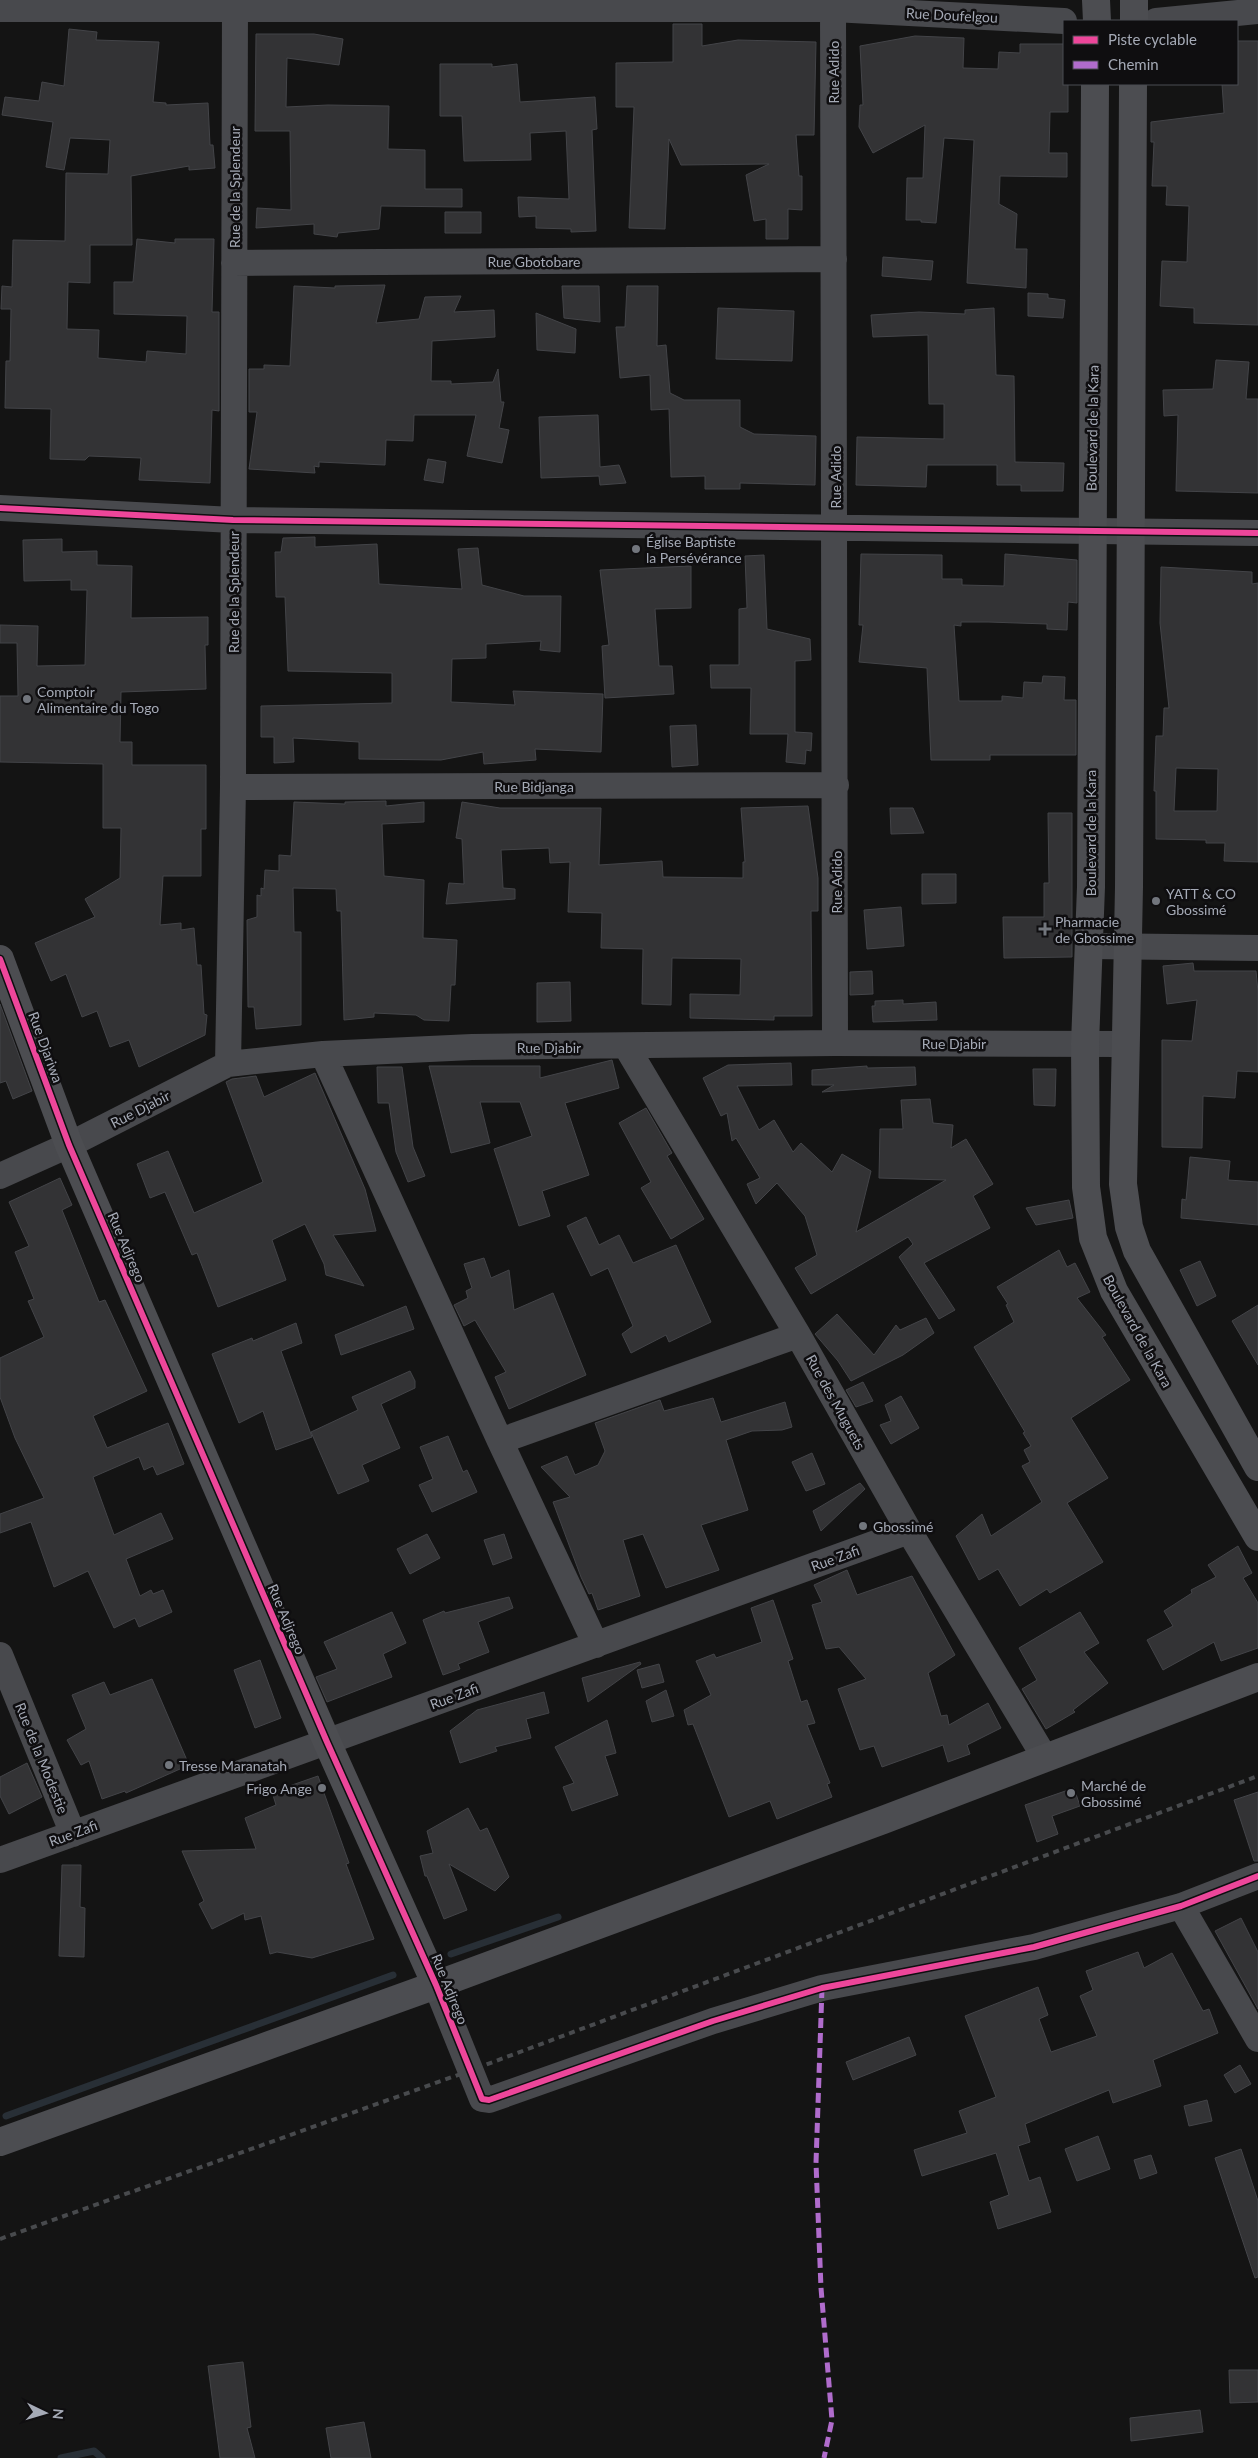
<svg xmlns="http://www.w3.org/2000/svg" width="1258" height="2458" font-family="Lato,sans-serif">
	<rect width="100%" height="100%" fill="#141414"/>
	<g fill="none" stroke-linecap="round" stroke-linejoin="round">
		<!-- stream -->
		<path stroke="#282f36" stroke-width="7" d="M451 1954 558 1917
			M6 2116 393 1975
			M61 2458 94 2451 102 2458"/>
	</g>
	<!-- building -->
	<path fill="#333335" stroke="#434448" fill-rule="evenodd" d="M673 24H702V46L738 40 816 42 814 135H796L799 176H802V210L788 209V239H766V219L754 221 746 175 769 164 681 165 669 139 665 229 629 228 634 107H616V63L673 62Z
		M69 29 97 32 96 40 159 42 153 102 166 103V105L208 103 210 145H213L215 168 189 170V166L131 176 132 245H90V283L68 282 67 329 99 330 98 358 146 362 147 351 186 354 187 316 114 314V282H133L137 239 175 243V239H214L212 312H219V411L212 410 210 483 139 480 141 458 89 456 85 460 50 459 51 409 5 408 6 361H10L11 309H1L2 286 12 287 13 240 65 241 66 173 108 174 110 140 70 138 64 170 46 167 53 122 2 115 5 97 39 101 42 82 64 86Z
		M256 34H314L343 39 339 65 287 58 286 107 328 105 389 106 388 149 425 150V189H462V207L381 206 379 229 338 233 337 237 314 234V224L256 228 257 208 291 210 290 131H255Z
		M915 36 964 38 963 68 998 69 999 52 1020 53V44H1064V84H1068V112H1050L1049 153H1067V177L1000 176 999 204 1017 214 1015 249H1027L1026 288 967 283 974 140 944 138 936 223 921 222V220H906L907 178H923L925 125 873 153 859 127 860 105H863L860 46Z
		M1237 41H1258V325L1194 323V308L1160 306 1162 261 1187 262 1189 206 1166 205 1167 186H1152L1154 142H1151V122L1224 113 1222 84H1237Z
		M440 64H492V67L517 64 520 102 595 97 597 129 592 130 596 231 571 232V229L536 228V216L519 217 518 197 569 199 566 131 530 133 531 160 464 161 462 116H440Z
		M445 212H481V233H445Z
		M883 257 933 261 931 280 882 276Z
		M385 285 376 323 419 319 425 297 461 296 454 312 494 310 495 337 432 341 431 381H451V384L493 382 498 369 501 402H504L499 428 509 430 502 463 467 456 476 415H414L413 441 386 440 385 465 319 462V467L314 466 315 473 249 469 257 412H249V369H264V365L290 366 294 286 335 288V286Z
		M562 286H599L600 322 564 318Z
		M627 286H658L657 346 666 345 670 393 684 400H740V427L754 434 816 436 815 485 740 483V489H705V476L671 477 669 409 651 410 650 375 620 378 616 327H625Z
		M1028 293 1048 294V298L1065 300 1063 318 1028 316Z
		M718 308 794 311 792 361 716 359Z
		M994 308 996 375 1014 376 1015 462 1064 463 1063 491H1021V485H997V465H927L926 487 856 485 857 437 944 439V404H929L928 335 873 337 871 315 919 312 965 314V310Z
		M536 313 576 329 575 353 537 350Z
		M1216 360 1249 362 1246 399H1258V493L1176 491 1178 415 1164 416 1163 390 1213 389Z
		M598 415 600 467 619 465 626 483 600 485 599 476 541 478 539 417Z
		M428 459 446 462 443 483 424 480Z
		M315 537V547L377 544 379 584 462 589 458 549 478 548 482 585 524 596H561L560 652 540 650 541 641 486 644V658L452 659 451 702 515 705 513 691 603 694 601 752 535 749 536 760 484 764 483 752 441 760 359 759V742L293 738 294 762 274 763V737H261V706L392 703V673L288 671 285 597H276L275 552H281L283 538Z
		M62 539V552L97 551V565L132 566 131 618 208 617V645H205L206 689 121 692 120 742H132V765H206V829H201V876H163L160 925 181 923V930L194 928 197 965H201L204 1014 207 1015 205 1035 139 1067 129 1040 110 1047 97 1011 82 1017 66 974 51 981 35 943 95 917 85 899 120 878 121 828H103V764L0 762V696H18L17 643H0V625L38 626 37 666 85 665 87 590H71V580L24 581 23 540Z
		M861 554 942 555V579H962V585L1004 586 1005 554 1077 560V603L1068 602 1067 630 1047 629V624L988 622H961V626L954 625 959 701H1002V696L1023 698 1024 682 1042 683 1043 676 1065 677 1064 700H1076V755H990V760H931L927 668 859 662 863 625H859Z
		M764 555 767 629 810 639 811 660 795 661V732L812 733 811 751 806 750 805 764 786 762 788 734H750L751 688H711L710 665H739V609L747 608 745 556Z
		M691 566V608L655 609 659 666H672L674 694 605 698 602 646 609 645 600 570Z
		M1161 567 1252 572V584L1258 583V862L1224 861 1225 843H1206V840L1156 839V791H1154L1156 736H1163L1164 708H1169L1160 623ZM1176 768 1218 769 1217 811H1174Z
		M696 725 698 765 672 767 670 726Z
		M386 801V806L424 802V822L382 824 384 876 424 880 423 938 457 940 455 985H451L449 1021 424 1020 416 1015 374 1013V1017L344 1020 341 911H337L336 889 293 888 294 932H301V1025L256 1029 254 1007H248L247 920 257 917V895L261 896V888L264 889 265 870 279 871V855L291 856 294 802 345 804V802Z
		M462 802 500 808H601L599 865 662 861 663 877 743 878V862H745L741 808 808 806 818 878V911H811L812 1016H774V1020L690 1018V994L740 995 741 959 672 958 671 1005 642 1004 643 949 601 948 602 913 568 912 570 862 550 863 549 848 501 850 503 888 515 889V899L446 904 449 883 464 884 462 839 456 838Z
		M890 808H913L924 833 891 834Z
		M1048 813H1072V957L1004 958 1003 917H1044V883H1049Z
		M922 874H956V903L922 904Z
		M901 907 904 946 867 949 864 910Z
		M1193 963 1194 971H1256L1258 992V1072L1237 1071 1235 1098 1203 1096 1202 1148 1162 1147V1040L1192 1041 1197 1000 1167 1004 1163 966Z
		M872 971 873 994 850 995V972Z
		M570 982 571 1021 537 1022V983Z
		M903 1000V1004L936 1002 937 1020 873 1022 872 1006H875V1001Z
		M0 1004 32 1091 13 1099 6 1081 0 1083Z
		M612 1060 619 1088 565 1103 589 1175 542 1191 550 1216 519 1226 494 1149 532 1136 520 1102H480L490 1143 451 1153 429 1066H540V1078Z
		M791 1063 792 1085 737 1086 759 1130 774 1120 793 1152 801 1143 832 1172 842 1154 871 1171 856 1232 946 1180 879 1178 880 1129H903L901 1100 930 1099 933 1123 953 1125 951 1148 966 1139 993 1184 973 1196 990 1228 924 1263 955 1310 939 1319 899 1257 913 1244 908 1237 811 1294 795 1268 817 1255 805 1216 777 1183 756 1204 747 1184 760 1178 736 1138 732 1141 727 1113 721 1116 703 1078 728 1065Z
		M867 1066V1068L915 1067 916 1085 822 1092 834 1085H812V1070Z
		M377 1067H402L413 1147 425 1176 408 1182 396 1152 389 1103H378Z
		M1033 1069H1056L1055 1106 1034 1105Z
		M315 1073 365 1189 376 1231 333 1235 364 1286 326 1275 324 1264 305 1224 272 1240 286 1280 218 1307 197 1253 192 1255 165 1192 150 1198 137 1164 168 1151 194 1213 263 1182 226 1082 232 1079 256 1076 264 1097Z
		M646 1108 672 1153 667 1156 704 1219 671 1239 641 1188 651 1182 619 1123Z
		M1190 1157 1230 1161 1228 1180 1258 1182V1225L1181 1218 1182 1199 1186 1200Z
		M60 1178 72 1205 62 1210 99 1302 105 1300 147 1391 93 1416 107 1448 168 1423 184 1464 157 1475 153 1466 144 1470 139 1457 93 1477 114 1535 161 1513 173 1539 126 1559 140 1596 151 1590 153 1594 163 1590 172 1612 139 1627 135 1618 114 1628 88 1571 54 1587 31 1522 0 1533V1514L44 1498 15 1438 0 1397V1358L44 1337 28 1301 34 1299 15 1252 29 1246 9 1202Z
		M1069 1200 1073 1218 1036 1225 1026 1208Z
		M586 1217 599 1245 619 1235 633 1263 676 1245 711 1322 669 1342 666 1335 631 1353 622 1334 633 1326 608 1268 591 1276 567 1226Z
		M1059 1250 1067 1267 1075 1263 1090 1292 1077 1298 1106 1335 1102 1337 1130 1380 1071 1418 1108 1478 1067 1503 1103 1562 1050 1593 1047 1589 1020 1606 998 1569 979 1580 956 1536 982 1514 991 1536 1042 1502 1022 1466 1030 1462 1024 1450 1031 1446 1023 1433 1025 1432 974 1347 1014 1322 1006 1305 1008 1304 997 1287Z
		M484 1258 491 1278 509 1270 514 1310 553 1293 586 1375 509 1409 495 1377 506 1372 475 1320 464 1326 454 1305 468 1298 466 1291 472 1288 464 1264Z
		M1200 1261 1216 1296 1197 1306 1180 1270Z
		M1258 1305V1365L1232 1321Z
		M406 1306 414 1329 341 1355 335 1335Z
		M837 1314 874 1355 896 1325 900 1330 926 1318 934 1333 903 1355 851 1381 838 1361 815 1334Z
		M296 1323 302 1343 281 1351 312 1437 276 1450 263 1411 239 1423 212 1354 252 1338 253 1341Z
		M410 1371 415 1381V1388L381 1404 400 1448 362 1465 369 1481 338 1494 311 1432 358 1410 352 1397Z
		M863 1382 873 1401 856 1407 846 1390Z
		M901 1396 919 1428 891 1444 880 1425 891 1421 885 1405Z
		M713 1398 721 1422 785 1402 792 1427 782 1430 752 1431 726 1440 748 1510 701 1525 719 1570 666 1588 643 1534 623 1540 640 1596 598 1610 592 1593 589 1594 581 1577 553 1502 570 1497 541 1467 567 1456 575 1475 598 1465 605 1451 595 1423 660 1400 664 1411Z
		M448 1436 463 1472 467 1470 477 1492 432 1512 419 1485 433 1479 420 1447Z
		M812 1453 825 1484 806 1491 792 1462Z
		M860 1483 865 1489 821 1531 813 1511Z
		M427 1534 440 1558 410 1574 397 1549Z
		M504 1534 512 1558 493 1565 484 1540Z
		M1238 1546 1252 1573 1243 1578 1258 1603V1648L1221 1661 1214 1642 1163 1670 1147 1640 1173 1626 1164 1611 1192 1593 1191 1590 1216 1577 1208 1565Z
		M847 1570 857 1595 912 1576 955 1655 928 1673 941 1716 947 1715 949 1725 988 1703 1001 1728 967 1745 970 1754 948 1762 943 1745 882 1767 874 1746 860 1750 838 1689 866 1679 839 1647 826 1649 812 1605 822 1602 814 1585Z
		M509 1597 513 1608 478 1622 489 1652 458 1664 460 1669 443 1675 423 1620 444 1611 445 1613Z
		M773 1600 793 1659 788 1661 801 1702 807 1700 815 1723 807 1725 830 1783 827 1784 832 1797 777 1819 770 1801 729 1817 693 1724 688 1725 684 1710 711 1695 696 1661 714 1654 716 1658 762 1642 751 1608Z
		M392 1612 406 1643 383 1654 392 1677 327 1702 316 1677 337 1669 324 1642Z
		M1080 1612 1099 1643 1084 1652 1108 1683 1073 1710 1075 1712 1046 1729 1022 1689 1037 1680 1019 1648Z
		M260 1660 281 1718 255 1728 234 1670Z
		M640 1662 641 1664 588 1702 582 1678Z
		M659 1664 664 1682 642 1688 637 1670Z
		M152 1679 189 1765 126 1793 125 1791 102 1799 89 1761 81 1765 67 1740 86 1729 72 1695 104 1682 110 1695Z
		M666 1690 674 1716 652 1722 646 1701Z
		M544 1692 549 1713 526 1719 531 1738 495 1747 497 1751 460 1763 450 1731 477 1710Z
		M607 1720 616 1753 605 1756 618 1795 572 1811 563 1787 574 1783 555 1747Z
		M27 1763 42 1797 9 1814 0 1796V1777Z
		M318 1776 349 1863 346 1864 374 1939 312 1958 277 1952 270 1954 261 1916 245 1920 244 1913 212 1929 199 1904 204 1901 182 1851 256 1849 245 1818 276 1805 272 1792Z
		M1074 1788 1080 1806 1052 1816 1058 1834 1037 1842 1025 1805Z
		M1258 1792V1861H1254L1234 1800Z
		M468 1808 480 1831 487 1828 509 1877 495 1891 449 1864 467 1910 444 1919 427 1876H425L420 1856 433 1853 427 1831Z
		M62 1865H81L80 1907 85 1908 84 1957 59 1956Z
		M1241 1918 1258 1952V2009L1215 1931Z
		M1138 1952 1144 1968 1172 1953 1203 2011 1209 2009 1218 2033 1153 2060 1161 2086 1113 2103 1109 2090 1025 2124 1030 2142 1018 2146 1029 2181 1040 2177 1051 2212 998 2229 990 2202 1009 2195 996 2153 922 2176 914 2150 967 2133 959 2111 996 2097 965 2016 1038 1987 1048 2015 1039 2019 1051 2052 1097 2036 1080 1996 1093 1990 1086 1971Z
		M909 2037 916 2055 853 2080 846 2062Z
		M1240 2065 1251 2084 1235 2093 1224 2075Z
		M1207 2100 1212 2121 1189 2126 1184 2106Z
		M1098 2136 1110 2169 1077 2181 1065 2149Z
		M1241 2149 1258 2201V2277L1255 2278 1215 2158Z
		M1151 2155 1157 2173 1140 2179 1134 2160Z
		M243 2362 251 2427 247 2428 255 2458H220L208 2366Z
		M1229 2370H1258V2402L1230 2403Z
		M1200 2410 1203 2432 1131 2441 1130 2418Z
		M364 2422 371 2458H331L326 2428Z"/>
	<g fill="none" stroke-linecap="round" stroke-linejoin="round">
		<!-- street -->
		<path stroke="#48494d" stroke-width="26" d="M833 0 835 1043
			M0 9H833L1064 21
			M1156 21 1258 11
			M234 263 834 259
			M0 508 233 520 1258 533
			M233 787 836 785
			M1089 946 1258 948
			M626 1046 798 1335 909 1531 1045 1758
			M323 1054 500 1441 596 1645
			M228 1064 233 787 235 0
			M0 1176 69 1145 228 1064 323 1054 472 1047 835 1043 1124 1044
			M500 1441 798 1335
			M0 1655 73 1834
			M0 1860 909 1531
			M1181 1906 1258 2039
			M436 1985 482 2099 489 2100 713 2021 822 1988 1034 1947 1181 1906 1258 1876"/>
		<!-- secondary -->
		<path stroke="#4c4d51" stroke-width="28" d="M1096 0 1097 21
			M1134 0V21
			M1095 84 1091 887 1085 1044 1086 1187 1093 1238 1114 1291 1258 1537
			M1133 84 1129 887 1123 1184 1129 1227 1137 1251 1258 1467
			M0 959 69 1145 327 1742 436 1985
			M0 2142 436 1985 883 1820 1258 1677"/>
		<!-- rail -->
		<path stroke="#484a4d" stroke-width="4" stroke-dasharray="6 5" stroke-linecap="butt" d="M0 2239 469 2071 1258 1776"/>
		<!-- quiet -->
		<path stroke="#b06ccc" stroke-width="5" stroke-dasharray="10 5" stroke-linecap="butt" d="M822 1988 816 2163 821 2288 832 2420 824 2458"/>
		<!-- cycleway casing -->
		<g stroke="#0f0e10" stroke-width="9">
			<path id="cycleway" d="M0 508 233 520 1258 533
				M0 959 69 1145 327 1742 436 1985 482 2099 489 2100 713 2021 822 1988 1034 1947 1181 1906 1258 1876"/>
		</g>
		<!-- cycleway -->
		<use href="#cycleway" stroke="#ed469a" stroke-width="6"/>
	</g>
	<!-- markers -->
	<g fill="#72767d" stroke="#0f0e10" stroke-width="2">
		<circle cx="636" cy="549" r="5"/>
		<circle cx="27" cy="699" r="5"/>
		<circle cx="1156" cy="901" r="5"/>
		<path d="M1042.5 921.5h5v5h5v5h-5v5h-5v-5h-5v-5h5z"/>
		<circle cx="863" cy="1526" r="5"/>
		<circle cx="169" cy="1765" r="5"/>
		<circle cx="322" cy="1788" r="5"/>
		<circle cx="1071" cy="1793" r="5"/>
	</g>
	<g text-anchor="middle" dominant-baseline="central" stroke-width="5" stroke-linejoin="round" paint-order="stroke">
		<!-- street labels -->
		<g font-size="14" fill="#a5aab6" stroke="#0f0e10">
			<text transform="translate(952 15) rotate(3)">Rue Doufelgou</text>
			<text transform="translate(833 72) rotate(-90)">Rue Adido</text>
			<text transform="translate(234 187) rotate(-90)">Rue de la Splendeur</text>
			<text x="534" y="261">Rue Gbotobare</text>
			<text transform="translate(1092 428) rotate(-89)">Boulevard de la Kara</text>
			<text transform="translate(835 477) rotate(-90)">Rue Adido</text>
			<text transform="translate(233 592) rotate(-90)">Rue de la Splendeur</text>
			<text x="534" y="786">Rue Bidjanga</text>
			<text transform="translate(1090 833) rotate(-90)">Boulevard de la Kara</text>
			<text transform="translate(836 882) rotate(-90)">Rue Adido</text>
			<text x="954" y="1043">Rue Djabir</text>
			<text transform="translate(46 1047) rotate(70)">Rue Djariwa</text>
			<text x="549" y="1047">Rue Djabir</text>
			<text transform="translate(140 1109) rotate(-27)">Rue Djabir</text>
			<text transform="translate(127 1247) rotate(67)">Rue Adjrego</text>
			<text transform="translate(1138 1331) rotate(61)">Boulevard de la Kara</text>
			<text transform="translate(836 1402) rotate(61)">Rue des Muguets</text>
			<text transform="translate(835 1558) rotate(-20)">Rue Zafi</text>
			<text transform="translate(287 1619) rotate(67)">Rue Adjrego</text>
			<text transform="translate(454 1696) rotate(-20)">Rue Zafi</text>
			<text transform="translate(42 1758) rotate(68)">Rue de la Modestie</text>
			<text transform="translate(73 1833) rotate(-20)">Rue Zafi</text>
			<text transform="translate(450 1989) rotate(68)">Rue Adjrego</text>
		</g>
		<!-- poi labels -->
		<g font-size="14" fill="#a5aab6" stroke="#0f0e10" text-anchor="start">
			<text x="646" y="541">Église Baptiste<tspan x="646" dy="16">la Persévérance</tspan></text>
			<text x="37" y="691">Comptoir<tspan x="37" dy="16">Alimentaire du Togo</tspan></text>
			<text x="1166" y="893">YATT &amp; CO<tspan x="1166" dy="16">Gbossimé</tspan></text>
			<text x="1055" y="921">Pharmacie<tspan x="1055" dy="16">de Gbossime</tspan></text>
			<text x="873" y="1526">Gbossimé</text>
			<text x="179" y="1765">Tresse Maranatah</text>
			<text x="1081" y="1785">Marché de<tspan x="1081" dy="16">Gbossimé</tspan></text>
			<text x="312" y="1788" text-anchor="end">Frigo Ange</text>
		</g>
	</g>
	<!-- legend -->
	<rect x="1063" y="20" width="175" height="65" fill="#0f0e10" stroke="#4b4c52"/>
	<rect x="1073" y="36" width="25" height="8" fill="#ed469a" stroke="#4b4c52"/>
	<text x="1108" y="45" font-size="15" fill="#a5aab6">Piste cyclable</text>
	<rect x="1073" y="61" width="25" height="8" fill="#b06ccc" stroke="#4b4c52"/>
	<text x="1108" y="70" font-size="15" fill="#a5aab6">Chemin</text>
	<!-- north arrow -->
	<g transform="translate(45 2413) rotate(95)" stroke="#0f0e10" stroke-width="4" paint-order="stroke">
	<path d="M0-4L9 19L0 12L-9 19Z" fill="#a5aab6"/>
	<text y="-8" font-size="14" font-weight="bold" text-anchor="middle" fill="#a5aab6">N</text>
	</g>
</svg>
